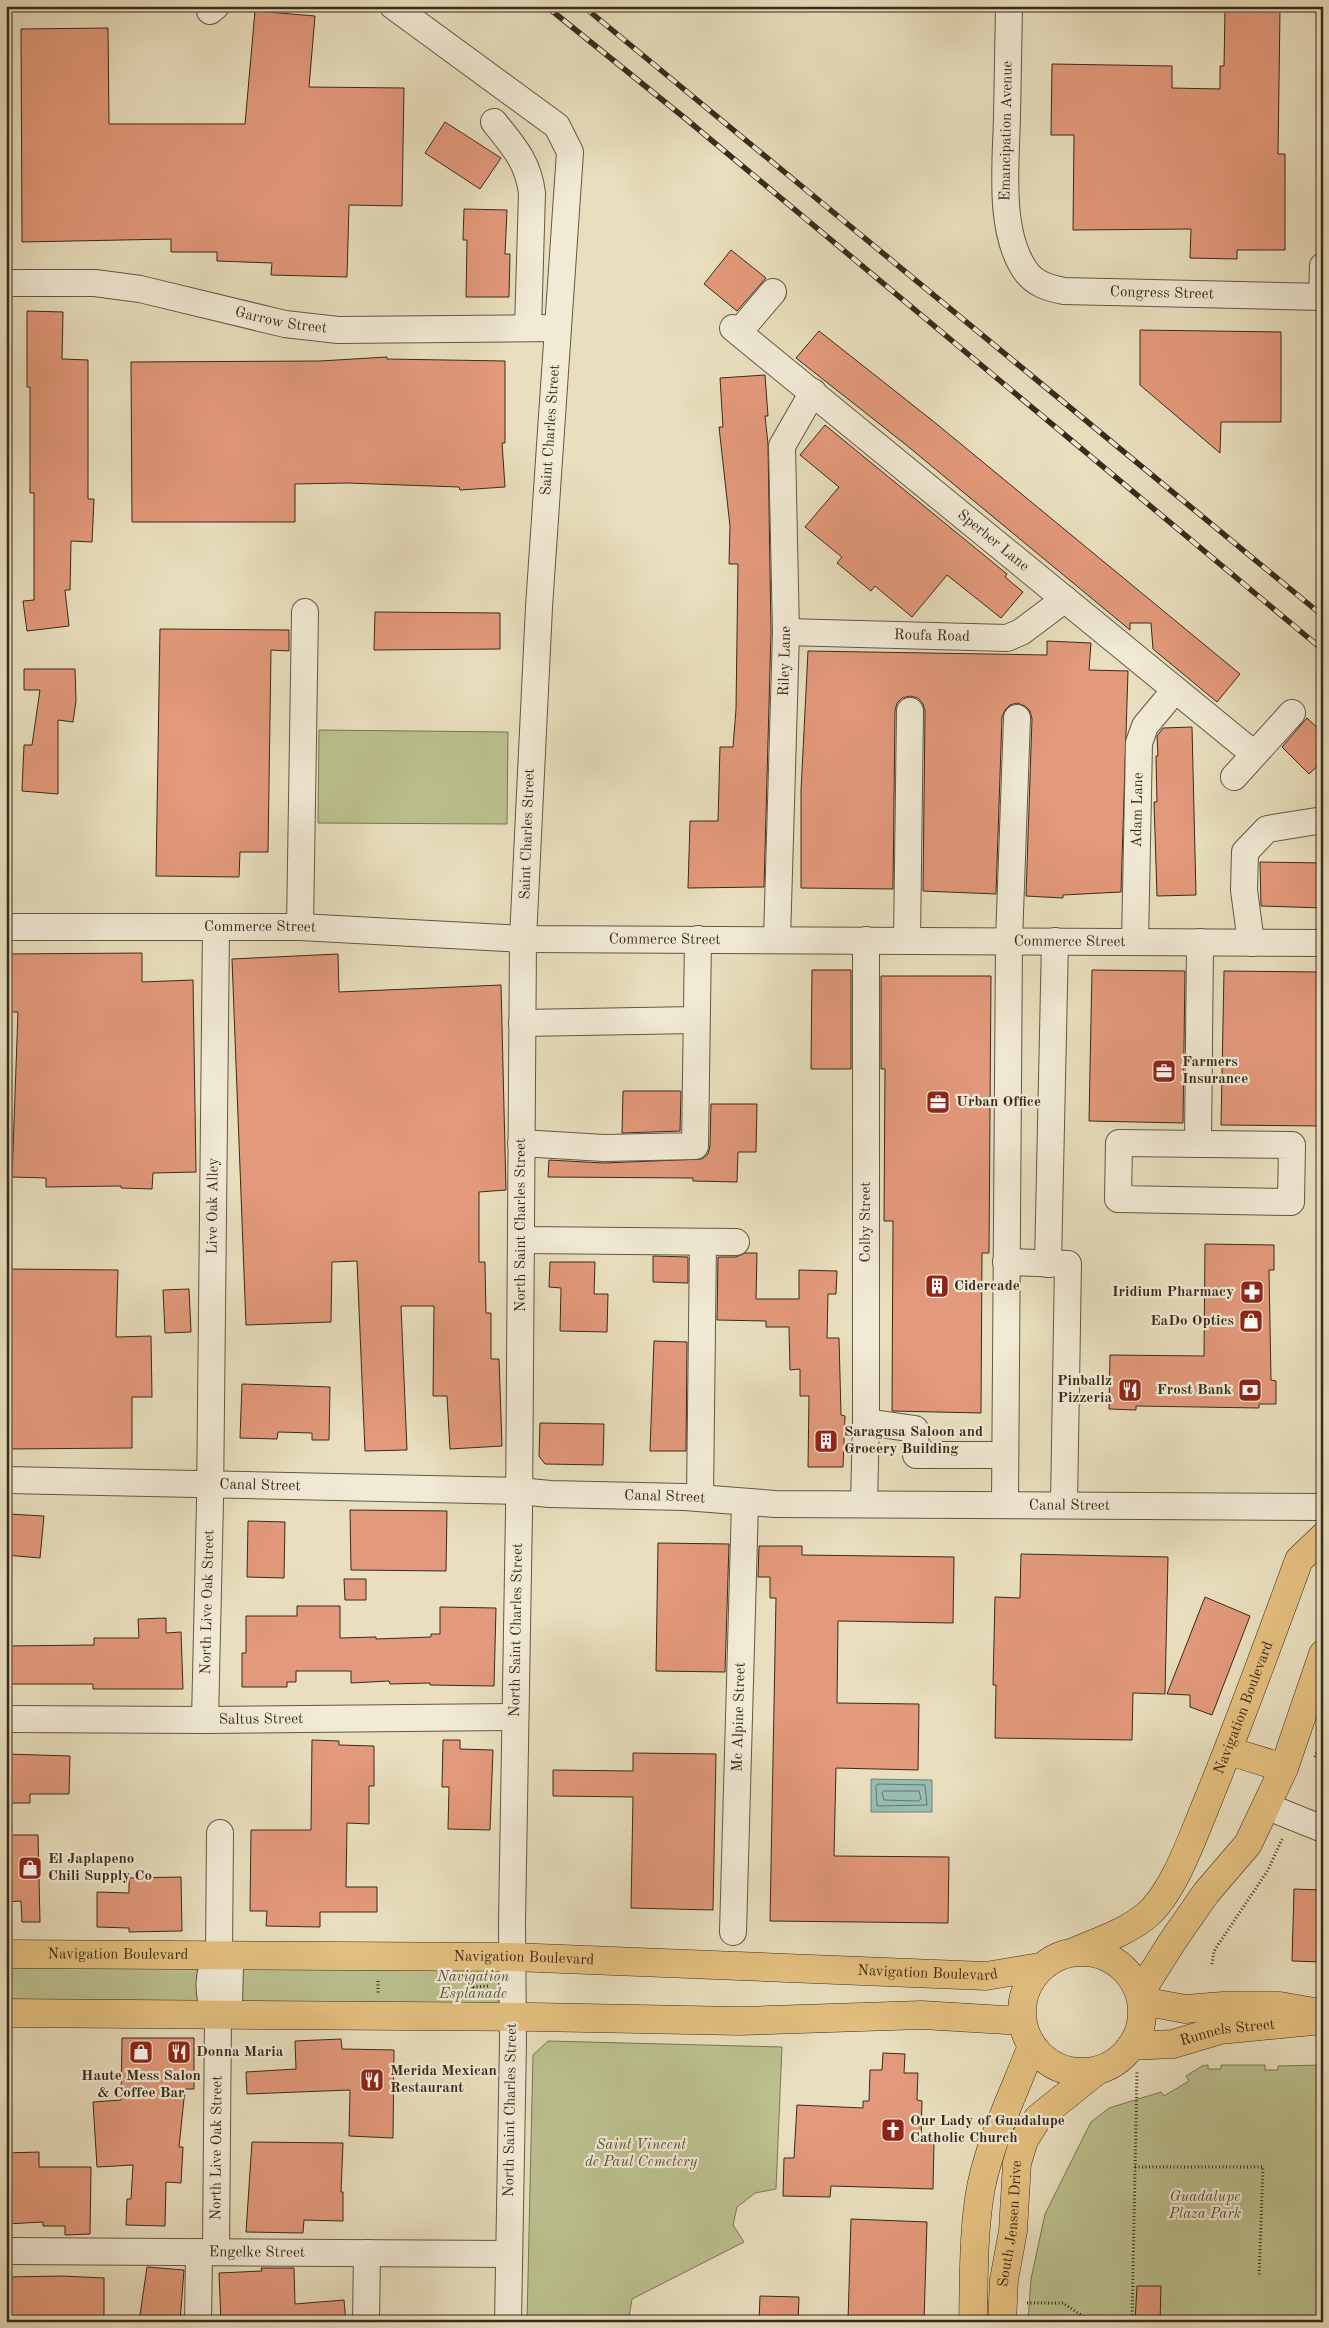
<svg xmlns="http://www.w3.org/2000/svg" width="1329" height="2328" font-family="'Old Standard TT',serif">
	<rect width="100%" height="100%" fill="#e9dfbe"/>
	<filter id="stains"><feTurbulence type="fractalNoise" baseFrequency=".004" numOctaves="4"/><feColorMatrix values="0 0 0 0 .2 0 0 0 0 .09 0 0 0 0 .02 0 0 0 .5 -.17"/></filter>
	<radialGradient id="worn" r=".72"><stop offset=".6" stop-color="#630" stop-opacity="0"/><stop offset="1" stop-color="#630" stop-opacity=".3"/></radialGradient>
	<!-- green -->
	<path fill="#bbc08e" stroke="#7a7555" d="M319 730 508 732 507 824 318 823Z
		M6 1963 499 1965 498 2006 6 2004Z
		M548 2041 782 2047 776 2189 755 2193 737 2207 733 2225 744 2242 632 2299 628 2322H527L533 2055Z
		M1208 2065V2069H1221V2065H1265V2070H1278V2066L1323 2065V2322H1028L1031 2279 1045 2214 1091 2122 1109 2108 1161 2092 1164 2096 1189 2081 1186 2076 1202 2066Z"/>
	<!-- water -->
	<path fill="#97bdb2" stroke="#718276" d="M871 1779 932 1780V1812H871Z"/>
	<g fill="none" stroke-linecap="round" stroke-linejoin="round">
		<!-- shore -->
		<path stroke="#687467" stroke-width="1" d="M878 1784 925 1785 927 1805 877 1806 876 1787Z
			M884 1791H919L921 1799 918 1801 884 1800 882 1793Z"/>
	</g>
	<!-- building -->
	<path fill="#e3997b" stroke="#382a1c" d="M255 11 315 16 309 87 404 88 402 206 349 205 347 277 271 275 272 263 217 261V252H171V239L22 242 21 29 108 28 109 124H245Z
		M1225 11H1280L1278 154H1285V250H1237V259L1190 258 1191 229 1073 230 1074 135H1051L1052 64 1172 66V88L1220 89V66H1224Z
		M445 122 501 158 480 189 425 153Z
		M464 209 507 210 505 254H510L509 297H466L467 240H463Z
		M731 250 766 278 737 311 704 284Z
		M27 311 63 312 62 359 88 360V499H94L92 542 71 541 70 590H65L69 626 27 631 23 601 34 600V493H30V387H27Z
		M1140 330 1281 332V422H1221L1220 453 1140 385Z
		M819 331 933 421 1240 674 1217 702 1153 649 1151 623H1130V630L905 444 796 358Z
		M387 357V359L505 361V443H502L505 487 460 490 459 487 347 483 295 484V522H132L131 362 320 361Z
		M765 375 768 416H765L768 444 771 632 764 887 688 888 690 821H718L720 747H733L736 709 738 564H729L730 526 719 427H723L720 378Z
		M825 425 1007 574 1005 577 1023 592 1001 618 947 575 912 617 875 586 871 591 837 563 842 557 805 527 839 487 800 455Z
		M375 612 500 613V649L374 650Z
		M160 629 289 630V651L271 650 268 852H240L239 877 156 876Z
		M1047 641 1091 643 1089 670 1128 671 1121 892 1063 895V898L1026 896 1032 719 1030 711 1025 706 1017 703 1010 705 1005 710 1002 717 996 894 923 891 925 711 923 704 918 698 910 696 902 698 897 703 895 711 893 889 801 888V791L808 651 1047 655Z
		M24 669H75L76 701 73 722 58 720V794L22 791 24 745H32L40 690H24Z
		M1307 718 1323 733V761L1309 774 1282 747Z
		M1192 727 1196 895 1157 896 1154 802H1157L1156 756H1158L1157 736 1163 728Z
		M1260 862 1323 863V908L1261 906Z
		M142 953V982L193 980 196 1172 153 1173 152 1189 121 1188V1186L46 1187V1178L12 1177 18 1012H6V954Z
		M338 954 339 992 501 985 506 1190 479 1192V1262H485L486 1313H491V1359H499L502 1446 450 1449 447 1396H433L434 1306H401L407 1450 365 1451 357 1261 332 1262 331 1322 246 1325 232 959Z
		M812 970H851V1069H811Z
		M1092 970 1185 971 1183 1123 1089 1121Z
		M1224 971 1320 972V975H1323V1126L1221 1125Z
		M881 976H991L989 1253H982L981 1413 892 1411 893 1221H884L885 1069H881Z
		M623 1091H681L680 1131 622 1133Z
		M711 1104H757L756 1152H738L737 1182 693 1181V1178L548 1177 549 1160 604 1163 702 1159 708 1154 710 1146Z
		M1205 1244 1274 1245V1270H1269L1271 1380 1276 1381V1404H1259V1408L1136 1406V1410L1109 1409 1110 1355 1204 1356Z
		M745 1253H757L756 1299H799V1270L837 1271 836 1294H828L827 1338H839L841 1415 845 1416 843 1467H808L809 1396H800V1369L790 1370 789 1327H766V1321L717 1320 718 1257H736Z
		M653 1256 688 1257V1283L653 1282Z
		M550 1262H595L594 1294H608L607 1332 560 1331 561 1288 549 1287Z
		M6 1269 118 1270 116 1337 151 1336 152 1397H132V1448L6 1449Z
		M189 1289 191 1332 165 1333 163 1290Z
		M654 1341 687 1342 686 1451H650Z
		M242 1384 330 1387 329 1440H312V1433L278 1432 277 1439 240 1438Z
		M540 1423 604 1424 603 1465 545 1464 539 1456Z
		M350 1510 447 1511 446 1571 351 1570Z
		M8 1514 44 1516 40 1558 6 1555Z
		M248 1521 285 1522 284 1578 247 1577Z
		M658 1543 729 1544 725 1672 656 1671Z
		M759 1546H802V1555L954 1557 953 1623 838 1621 837 1703 919 1704 918 1770 836 1768 834 1856 949 1857 948 1923 770 1921 776 1598H770V1577H758Z
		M1021 1554 1168 1557 1165 1694 1133 1693 1132 1740 995 1738 996 1685H993L995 1597 1020 1598Z
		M344 1579H366V1600H345Z
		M1205 1597 1250 1616 1212 1715 1190 1707V1695L1167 1694Z
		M297 1606H340V1638L376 1637V1639L431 1637V1634H440V1607L496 1608 494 1686 430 1685V1683L390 1684 389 1681 351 1683V1671H296V1682H287V1687H242V1653H246V1616H297Z
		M166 1618V1633L181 1632 183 1689H93V1684H6V1646L94 1645V1638H139L138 1619Z
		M312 1740 339 1741V1745L374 1746V1786H369V1824L347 1823 346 1887H377V1912H320V1927L266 1926 267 1911H250L251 1830H311Z
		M443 1740H460V1749L493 1750 490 1830 448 1829 449 1787H442Z
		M633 1753 716 1754 713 1910 631 1908 633 1797 553 1796V1770L633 1771Z
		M6 1754 70 1756 69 1794H30V1803H6Z
		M6 1835H38L40 1922H22L21 1901 6 1902Z
		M181 1877 182 1931 129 1932V1928L97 1927V1892L129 1893V1878Z
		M1294 1889 1323 1890V1962L1292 1961Z
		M122 2038H194V2089H185L179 2147H183L181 2183 166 2182 165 2226 126 2225 127 2199H131L133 2165 97 2167 93 2102 121 2100Z
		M341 2039 342 2049 394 2050 393 2138 349 2136 350 2090 247 2094 246 2072 296 2069 295 2041Z
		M883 2053 905 2054 904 2073H918L917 2100 922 2101 921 2143H934L933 2189 831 2186 830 2197 783 2196 784 2158H794L797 2105 863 2108V2101H869L870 2070H882Z
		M252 2142 343 2143 341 2192H343V2221L304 2220 303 2233 246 2232Z
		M39 2152V2167H91L90 2234 65 2235V2226H43V2222L6 2224V2153Z
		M851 2219 927 2222 924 2322H848Z
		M147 2267 184 2270 180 2322H139Z
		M261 2268H294L295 2304 344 2300 346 2322H221L219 2273 262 2271Z
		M62 2276 104 2278V2322H6V2277Z
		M1137 2286H1161L1160 2322H1135Z
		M760 2296 799 2297 798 2322H759Z"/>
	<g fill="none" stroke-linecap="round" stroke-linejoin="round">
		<!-- minor casing -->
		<g stroke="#645744" stroke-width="28">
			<g id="minor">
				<path d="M393 6 557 126 570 152 539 607 523 939 519 1512 512 1923 513 2041 508 2322"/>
				<path id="s1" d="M1009 6C1008 43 1008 80 1007 117 1006 162 998 231 1025 270 1034 284 1049 288 1064 291L1323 297"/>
				<path d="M210 11 216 6"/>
				<path d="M494 122C513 146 528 161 532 193L528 328"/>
				<path id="s2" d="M6 283H95L140 289 285 324 338 330 557 328"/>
				<path d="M1322 297 1323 266"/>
				<path id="s3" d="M733 328 1254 754"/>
				<path d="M739 332 773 292"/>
				<path id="s4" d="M786 632 1007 638 1021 632 1065 599"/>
				<path d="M1234 777 1292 713"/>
				<path id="s5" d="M6 927H300L523 939 1323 943"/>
				<path d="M300 927 305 612"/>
				<path id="s6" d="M777 940 786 632 782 446 813 392"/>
				<path d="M907 940 910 711"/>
				<path id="s7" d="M1135 942 1139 743 1145 726 1175 690"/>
				<path d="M1251 943 1244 890 1245 852 1267 829 1323 820"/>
				<path d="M522 1023 696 1020"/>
				<path d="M521 1143 604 1148 695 1146 698 939"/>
				<path d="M1119 1143 1292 1145 1291 1202 1118 1199Z"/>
				<path d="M1198 1144 1200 942"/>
				<path d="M521 1240 736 1242"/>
				<path d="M1006 1262 1068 1264 1064 1505"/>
				<path d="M1048 1264 1055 941"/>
				<path d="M866 1422 915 1429 916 1455H1005"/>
				<path id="s8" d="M6 1480 519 1491 550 1494 685 1497 775 1504 1323 1507"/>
				<path d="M700 1498 703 1242"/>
				<path d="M864 1504 866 1422V940"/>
				<path d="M1005 1504 1009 941 1017 718"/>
				<path id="s9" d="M6 1719 205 1720 515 1717"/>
				<path id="s10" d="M205 1720 210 1501 216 928"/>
				<path d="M1266 1806 1323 1829"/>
				<path id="s11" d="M733 1932 745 1503"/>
				<path d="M219 1955 230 1967 229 2004 219 2013"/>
				<path id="s12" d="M6 2251 509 2254"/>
				<path id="s13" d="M216 2252 218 2014C206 1998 207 1970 219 1955L220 1833"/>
				<path d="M198 2322 199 2252"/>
				<path d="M366 2322 367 2253"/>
			</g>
		</g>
		<!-- major casing -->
		<g stroke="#382a1c" stroke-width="29">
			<g id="major">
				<path d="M1229 1751 1284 1768"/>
				<path id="s14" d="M1076 1951C1099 1941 1127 1932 1147 1915 1174 1892 1192 1838 1206 1805 1239 1724 1269 1642 1299 1560L1323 1537"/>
				<circle cx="1082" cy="2012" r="60"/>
				<path id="s15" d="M6 1954 513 1957 986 1976 1040 1967"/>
				<path d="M1140 1993 1172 1942 1206 1893 1248 1844 1284 1768 1323 1654"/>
				<path d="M1142 2001 1185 2009 1223 2006H1280L1314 2012"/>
				<path d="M6 2013 534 2017 740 2021 922 2015 1022 2021"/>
				<path id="s16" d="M1131 2046 1173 2044 1220 2030 1323 2020"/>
				<path d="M973 2322C974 2278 973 2231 981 2187 991 2139 1014 2092 1032 2046"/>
				<path id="s17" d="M1002 2322 1004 2280 1013 2231 1017 2163 1024 2140 1038 2118 1098 2070"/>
			</g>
		</g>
		<!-- path -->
		<path stroke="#382a1c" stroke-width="3" stroke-dasharray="1 2.5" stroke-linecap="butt" d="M1315 1757 1323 1738
			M1212 1964 1214 1951 1268 1870 1283 1837
			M473 1980V1994
			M378 1981V1993
			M473 1987 489 1986
			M1135 2167H1263L1259 2277
			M1027 2303H1063L1090 2321 1114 2322
			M1132 2322 1137 2070"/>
		<!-- minor -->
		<use href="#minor" stroke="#f1ead5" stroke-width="26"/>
		<!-- major -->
		<use href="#major" stroke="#e4c07f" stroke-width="28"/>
		<!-- rail casing -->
		<g stroke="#382a1c" stroke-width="5.5">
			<path id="rail" d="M546 6 686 119 1323 650
				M583 6 1323 616"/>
		</g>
		<!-- rail -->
		<use href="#rail" stroke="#f1ead5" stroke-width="4" stroke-dasharray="11" stroke-linecap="butt"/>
	</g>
	<!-- icons -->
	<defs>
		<g id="office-square" transform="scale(1.25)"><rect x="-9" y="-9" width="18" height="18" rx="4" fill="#8f2418" stroke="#f1ead5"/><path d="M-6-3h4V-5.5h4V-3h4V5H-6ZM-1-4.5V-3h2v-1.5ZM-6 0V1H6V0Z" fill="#fff"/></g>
		<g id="building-square" transform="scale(1.25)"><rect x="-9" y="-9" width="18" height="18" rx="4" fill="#8f2418" stroke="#f1ead5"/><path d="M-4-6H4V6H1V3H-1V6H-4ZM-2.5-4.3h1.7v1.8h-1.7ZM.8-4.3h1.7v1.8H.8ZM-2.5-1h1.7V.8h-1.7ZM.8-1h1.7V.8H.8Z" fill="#fff"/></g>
		<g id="pharmacy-square" transform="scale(1.25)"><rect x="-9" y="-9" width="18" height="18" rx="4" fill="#8f2418" stroke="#f1ead5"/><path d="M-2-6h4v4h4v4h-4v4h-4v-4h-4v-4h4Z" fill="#fff"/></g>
		<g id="shop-square" transform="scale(1.25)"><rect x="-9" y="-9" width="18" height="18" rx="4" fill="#8f2418" stroke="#f1ead5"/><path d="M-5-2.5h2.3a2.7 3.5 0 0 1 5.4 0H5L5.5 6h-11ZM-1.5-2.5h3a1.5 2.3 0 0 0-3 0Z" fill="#fff"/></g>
		<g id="restaurant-square" transform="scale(1.25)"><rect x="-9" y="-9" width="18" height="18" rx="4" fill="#8f2418" stroke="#f1ead5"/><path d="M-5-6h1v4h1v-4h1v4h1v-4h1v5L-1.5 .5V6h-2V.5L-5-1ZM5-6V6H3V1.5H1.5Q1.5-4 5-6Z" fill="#fff"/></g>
		<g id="bank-square" transform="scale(1.25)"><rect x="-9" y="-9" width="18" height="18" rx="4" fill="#8f2418" stroke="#f1ead5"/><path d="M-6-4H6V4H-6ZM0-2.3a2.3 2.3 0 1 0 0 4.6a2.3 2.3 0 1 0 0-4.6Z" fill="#fff"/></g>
		<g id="church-square" transform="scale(1.25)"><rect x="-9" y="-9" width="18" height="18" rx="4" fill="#8f2418" stroke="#f1ead5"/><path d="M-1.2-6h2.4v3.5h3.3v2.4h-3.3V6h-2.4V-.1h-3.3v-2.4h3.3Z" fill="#fff"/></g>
	</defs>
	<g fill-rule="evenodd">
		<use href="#office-square" x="1164" y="1071"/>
		<use href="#office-square" x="938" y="1102"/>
		<use href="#building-square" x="937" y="1286"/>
		<use href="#pharmacy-square" x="1252" y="1292"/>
		<use href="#shop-square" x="1251" y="1321"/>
		<use href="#restaurant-square" x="1130" y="1390"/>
		<use href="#bank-square" x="1250" y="1390"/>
		<use href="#building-square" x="826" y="1441"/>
		<use href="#shop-square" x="30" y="1868"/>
		<use href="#shop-square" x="141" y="2052"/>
		<use href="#restaurant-square" x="179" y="2052"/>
		<use href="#restaurant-square" x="372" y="2080"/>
		<use href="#church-square" x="893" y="2130"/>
	</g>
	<g text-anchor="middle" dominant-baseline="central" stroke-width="4.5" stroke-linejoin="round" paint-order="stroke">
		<!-- street labels -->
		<g font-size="15" fill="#382a1c" stroke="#f1ead5">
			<text transform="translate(1007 131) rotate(-89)">Emancipation Avenue</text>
			<text stroke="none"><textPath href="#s1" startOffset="411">Congress Street</textPath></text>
			<text stroke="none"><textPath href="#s2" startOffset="279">Garrow Street</textPath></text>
			<text transform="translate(551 430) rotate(-86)">Saint Charles Street</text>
			<text stroke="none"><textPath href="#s3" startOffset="336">Sperber Lane</textPath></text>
			<text stroke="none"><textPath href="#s4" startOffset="146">Roufa Road</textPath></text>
			<text stroke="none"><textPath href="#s6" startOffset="279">Riley Lane</textPath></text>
			<text stroke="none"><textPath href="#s7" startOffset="132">Adam Lane</textPath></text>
			<text transform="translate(528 834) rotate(-88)">Saint Charles Street</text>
			<text stroke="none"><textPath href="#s5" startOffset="254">Commerce Street</textPath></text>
			<text stroke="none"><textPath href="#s5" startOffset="659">Commerce Street</textPath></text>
			<text stroke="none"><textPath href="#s5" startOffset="1064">Commerce Street</textPath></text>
			<text stroke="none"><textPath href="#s10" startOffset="514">Live Oak Alley</textPath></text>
			<text transform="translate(866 1222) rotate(-90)">Colby Street</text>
			<text transform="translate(521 1225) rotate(-90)">North Saint Charles Street</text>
			<text stroke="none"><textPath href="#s8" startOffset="254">Canal Street</textPath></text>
			<text stroke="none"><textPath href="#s8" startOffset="659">Canal Street</textPath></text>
			<text stroke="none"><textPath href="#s8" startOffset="1064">Canal Street</textPath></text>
			<text stroke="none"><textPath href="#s10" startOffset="118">North Live Oak Street</textPath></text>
			<text transform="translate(517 1630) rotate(-89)">North Saint Charles Street</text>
			<text stroke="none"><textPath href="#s14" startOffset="310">Navigation Boulevard</textPath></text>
			<text stroke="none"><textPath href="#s11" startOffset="215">Mc Alpine Street</textPath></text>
			<text stroke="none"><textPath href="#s9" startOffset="255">Saltus Street</textPath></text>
			<text stroke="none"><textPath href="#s15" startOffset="112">Navigation Boulevard</textPath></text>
			<text stroke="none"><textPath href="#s15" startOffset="518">Navigation Boulevard</textPath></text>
			<text stroke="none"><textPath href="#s15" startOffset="922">Navigation Boulevard</textPath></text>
			<text stroke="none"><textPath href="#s16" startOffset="98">Runnels Street</textPath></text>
			<text transform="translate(511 2110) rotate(-89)">North Saint Charles Street</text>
			<text stroke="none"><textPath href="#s13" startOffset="104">North Live Oak Street</textPath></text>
			<text stroke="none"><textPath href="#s17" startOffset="99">South Jensen Drive</textPath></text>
			<text stroke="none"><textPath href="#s12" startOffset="251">Engelke Street</textPath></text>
		</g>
		<!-- poi labels -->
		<g font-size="15" font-weight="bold" fill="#382a1c" stroke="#f1ead5" text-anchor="start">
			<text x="1182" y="1062">Farmers<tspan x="1182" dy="17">Insurance</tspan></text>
			<text x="956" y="1102">Urban Office</text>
			<text x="954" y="1286">Cidercade</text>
			<text x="1234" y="1292" text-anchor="end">Iridium Pharmacy</text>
			<text x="1234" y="1321" text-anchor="end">EaDo Optics</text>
			<text x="1112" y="1381" text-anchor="end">Pinballz<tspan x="1112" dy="17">Pizzeria</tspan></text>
			<text x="1232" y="1390" text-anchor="end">Frost Bank</text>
			<text x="844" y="1432">Saragusa Saloon and<tspan x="844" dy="17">Grocery Building</tspan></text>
			<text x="48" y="1859">El Japlapeno<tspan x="48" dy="17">Chili Supply Co</tspan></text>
			<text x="196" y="2052">Donna Maria</text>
			<text x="390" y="2071">Merida Mexican<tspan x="390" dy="17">Restaurant</tspan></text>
			<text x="141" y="2076" text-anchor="middle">Haute Mess Salon<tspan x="141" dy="17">&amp; Coffee Bar</tspan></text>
			<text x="910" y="2121">Our Lady of Guadalupe<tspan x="910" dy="17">Catholic Church</tspan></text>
		</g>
		<!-- park labels -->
		<g font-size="15" font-style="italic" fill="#595038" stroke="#f1ead5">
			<text x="473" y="1977">Navigation<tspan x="473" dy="17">Esplanade</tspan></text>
			<text x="641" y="2145">Saint Vincent<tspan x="641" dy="17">de Paul Cemetery</tspan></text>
			<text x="1205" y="2197">Guadalupe<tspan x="1205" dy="17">Plaza Park</tspan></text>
		</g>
	</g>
	<!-- margin -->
	<rect width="1329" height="2328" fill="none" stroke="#e9dfbe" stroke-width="25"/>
	<rect x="8" y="8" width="1314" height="2313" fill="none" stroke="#382a1c" stroke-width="2.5"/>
	<rect x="12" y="12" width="1304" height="2303" fill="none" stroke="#382a1c"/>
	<rect width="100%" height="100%" filter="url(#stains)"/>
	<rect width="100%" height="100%" fill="url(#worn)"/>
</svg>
